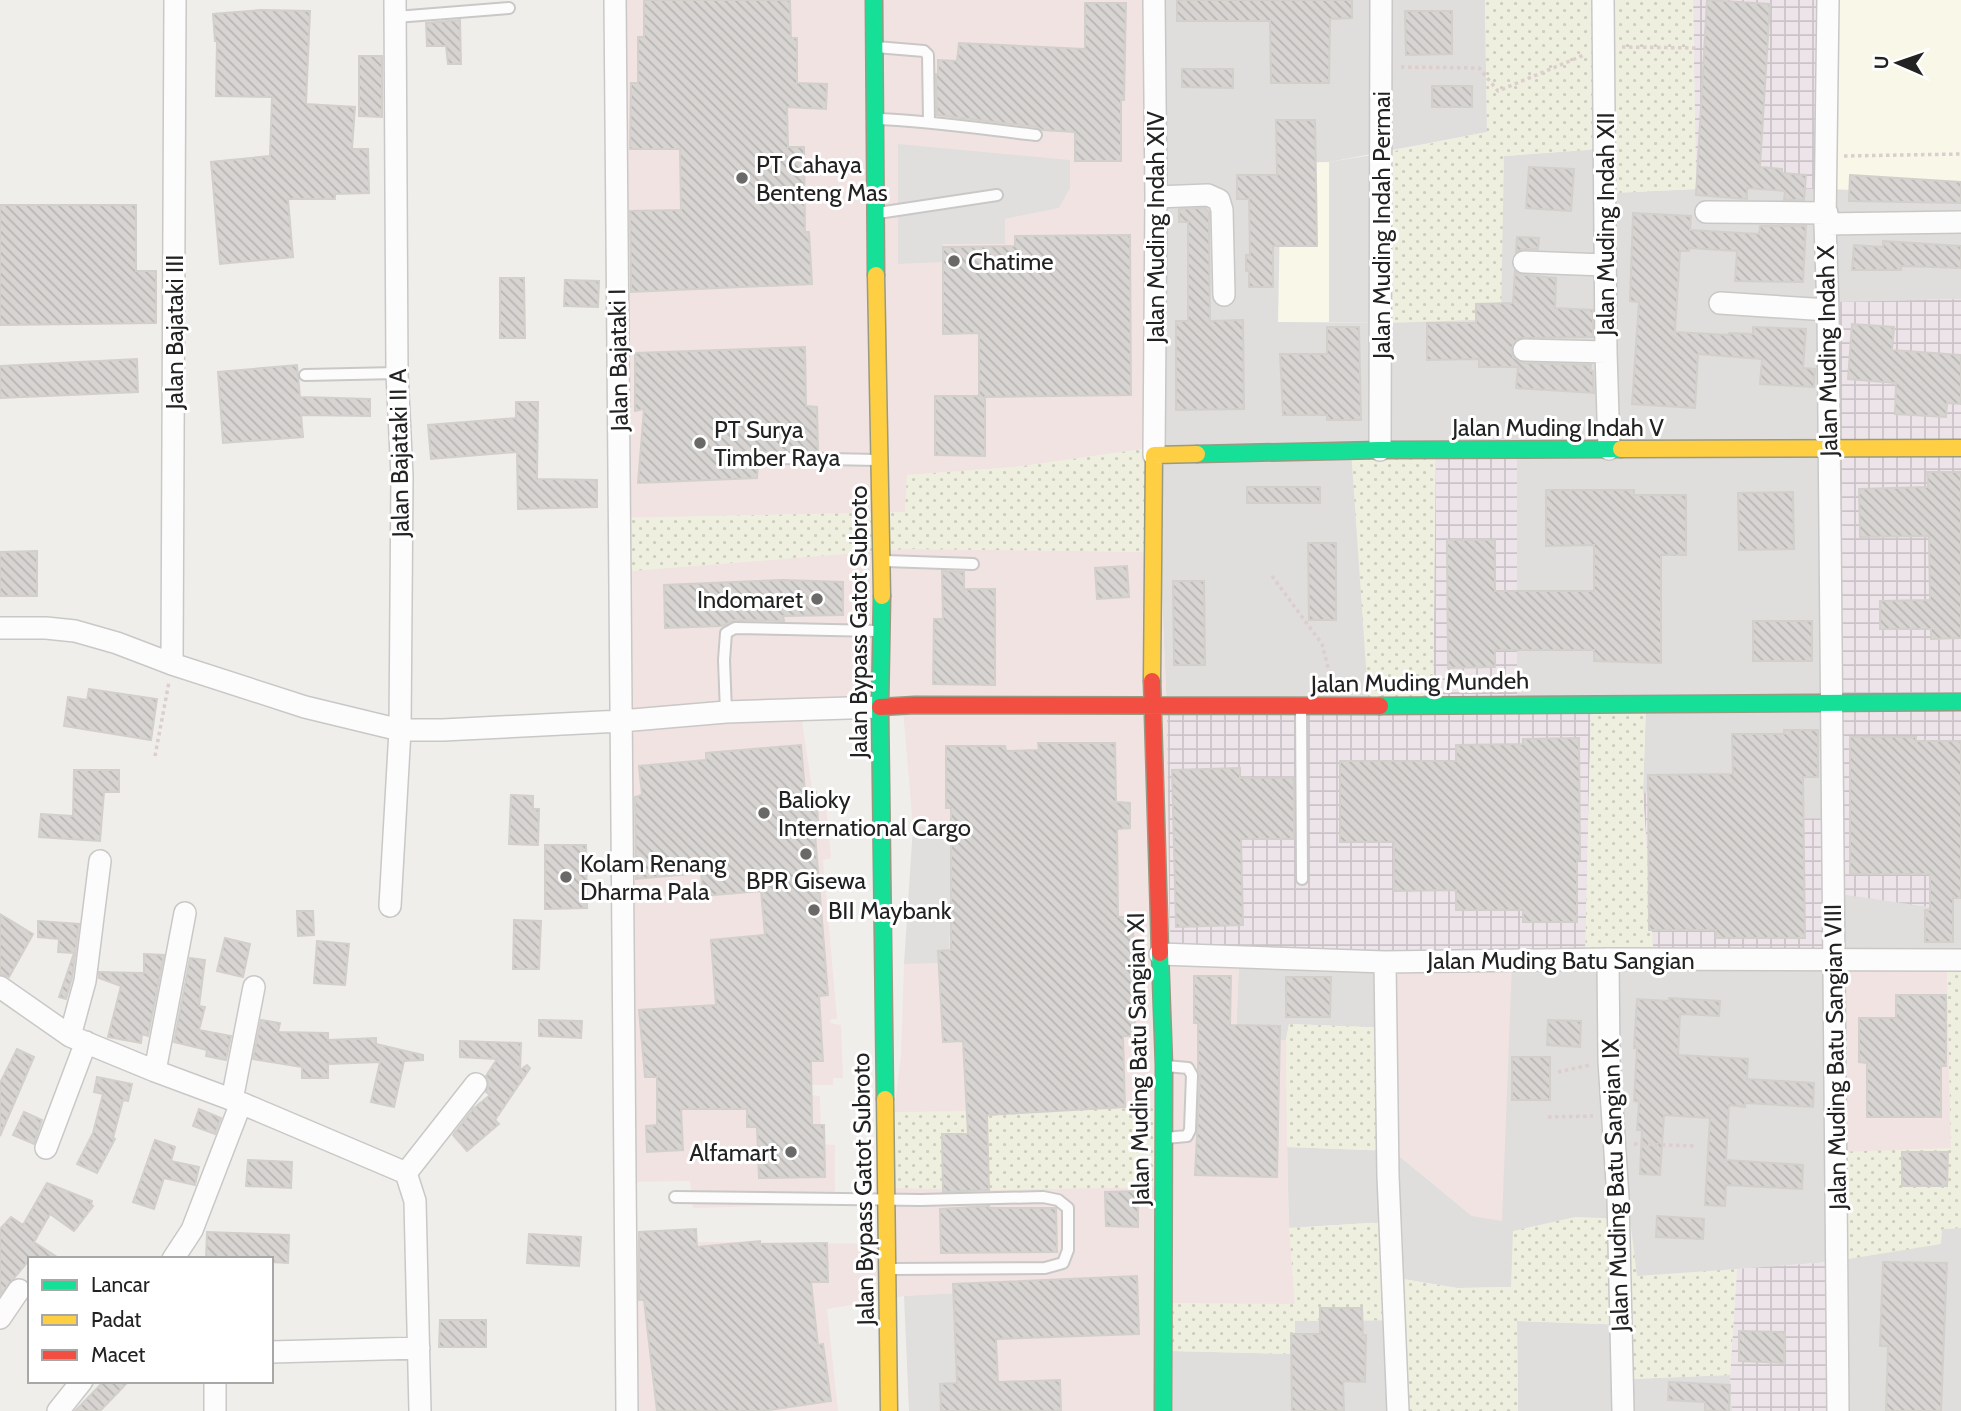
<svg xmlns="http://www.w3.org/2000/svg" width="1961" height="1411" font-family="Cabin,sans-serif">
	<defs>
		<pattern id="industrial-grid" width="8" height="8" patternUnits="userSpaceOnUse" patternTransform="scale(1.75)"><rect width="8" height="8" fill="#ede4e9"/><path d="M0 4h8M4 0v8" fill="none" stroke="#cbc3c8"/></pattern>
		<pattern id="farmland-dots" width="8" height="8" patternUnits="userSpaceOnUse" patternTransform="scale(1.75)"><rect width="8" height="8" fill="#efefdf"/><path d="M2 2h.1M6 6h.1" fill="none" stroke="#cdcdbf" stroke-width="1.8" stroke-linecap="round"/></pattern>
		<pattern id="building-back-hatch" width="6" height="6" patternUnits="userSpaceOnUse" patternTransform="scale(1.75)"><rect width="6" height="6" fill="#d7d4d2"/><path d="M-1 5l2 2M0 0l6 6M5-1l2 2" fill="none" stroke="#b8b6b4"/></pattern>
	</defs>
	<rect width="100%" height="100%" fill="#f0eeeb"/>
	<!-- residential -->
	<path fill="#dfdedc" d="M1154 0H1485L1487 132 1329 162 1281 164 1279 322 1388 323 1504 156 1601 149 1613 193 1696 189H1830L1961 194V299L1833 302 1829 818 1723 819 1722 790 1643 793 1646 705 1517 709V451L1369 710 1167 713 1160 552Z
		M1961 868V967L1833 970 1941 1244V1229L1961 1228V1411H1829V1262L1511 1287 1457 1288 1403 1279 1402 1221 1289 1228 1287 1147 1393 1151 1472 1216 1512 964 1833 892 1929 907 1932 869Z
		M1239 959 1386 970 1391 1028 1289 1024 1286 1040 1236 1041Z
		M1405 1320 1408 1411H1173L1172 1351 1294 1354 1295 1321Z
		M1517 1321 1630 1325 1631 1379 1730 1375 1732 1411H1518Z"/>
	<!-- commercial -->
	<path fill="#f1e3e1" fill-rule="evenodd" d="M625 0H1154L1164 446 1016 467 907 475 905 512 618 518ZM899 144 1059 208 1005 219V244H942L898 263Z
		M906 549 1160 552 1167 713 1239 959 1236 1040H1286L1288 1207 1295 1305 1172 1303 1173 1411H947L959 1293 904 1296 827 1309 838 1411H624L623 1241 895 1244 894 1188 1008 1189 894 1112 901 1055 904 964 949 963 953 826 913 827 903 709 800 708 815 809 826 806 831 858 823 860 837 1019H831L830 1023 841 1025 843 1078H833V1085H812L811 1095 820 1096 821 1144 835 1145V1204L693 1208 690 1181 624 1182 618 572Z
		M1512 964 1502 1221 1472 1216 1393 1151 1386 970Z
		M1947 968 1951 1149 1837 1152 1833 970Z"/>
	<!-- industrial -->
	<path fill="url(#industrial-grid)" d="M1693 0H1834L1830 189H1696Z
		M1961 299V868L1933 869 1929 907 1833 893V970L1654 963 1643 793 1722 790 1723 819 1829 818 1833 302Z
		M1436 448 1517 451V709L1591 703 1585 963 1170 960 1167 713 1369 710Z
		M1830 1262 1829 1411H1732L1730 1375 1737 1269Z"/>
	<!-- education -->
	<path fill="#f8f7e8" d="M1834 0H1961V194L1830 189Z
		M1329 162V322H1278L1281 164Z"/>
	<!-- farmland -->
	<path fill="url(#farmland-dots)" d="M1485 0H1693L1696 189 1613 193 1600 149 1504 156 1501 319 1388 323 1385 153 1487 132Z
		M1164 446 1160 552 906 549 618 572V518L905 512 907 475 1016 467Z
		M1436 448 1433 709 1369 710 1351 450Z
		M1591 703 1646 705 1643 793 1654 963H1585Z
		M1961 967V1228L1942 1229 1941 1244 1830 1262 1837 1152 1951 1148 1947 968Z
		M1289 1024 1391 1028 1393 1151 1287 1147 1286 1040Z
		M1161 1108 1166 1187 980 1190 894 1188V1112Z
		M1575 1217 1630 1219 1637 1276 1737 1269 1730 1375 1631 1379 1629 1325 1517 1321 1518 1411H1408L1405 1320 1295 1321 1294 1354 1172 1351V1303L1295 1304 1289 1228 1402 1221 1403 1279 1457 1288 1511 1287 1513 1231Z"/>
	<!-- parking -->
	<path fill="#e0dfde" d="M898 144 1070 160V188L1059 208 1005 219V244H943V262L898 264Z
		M1385 153 1388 323 1329 322V162Z
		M953 826 949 963 904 964 913 827Z
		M959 1293V1401L947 1411H909L904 1296Z"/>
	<!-- building -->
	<path fill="url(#building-back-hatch)" stroke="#d3d0cc" stroke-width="2" d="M644 0H790L791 38H797V83L827 84 826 109 787 107 788 147H804L805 232H809L812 284 631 292 630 211 681 210 680 149H630L631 83H638V37H644Z
		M1177 0H1352V18L1330 19 1329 83H1271L1270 21H1177Z
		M1707 0 1770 4 1760 167 1782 169V173L1806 175 1804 200H1784L1785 191 1747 188V199L1696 195Z
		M1085 3H1126L1124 100H1121V161H1075V132L1042 130 1037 127 937 115 936 74H938V60L957 61 959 43 1085 49Z
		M261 10 310 11 306 104 355 107 352 149H368L369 193 335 194V199H288L293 257 220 264 211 162 270 156 272 97 216 96 217 41H215L213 14Z
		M1405 11H1452V54L1406 55Z
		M460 20 461 64H448L446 46H427L426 23Z
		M359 56H382V117L359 116Z
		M1182 69H1233V88L1182 87Z
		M1432 86H1472V107H1432Z
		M1276 120H1315L1317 246H1273V287H1249V271H1246V255H1250L1249 199H1237V175H1277Z
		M1529 167 1574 169 1571 211 1526 208Z
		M1850 175 1961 182V203L1849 201Z
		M0 205H136V271H156V323L0 325Z
		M1205 208 1209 212 1210 321 1243 320 1244 409 1176 410V321H1188V222H1179V209Z
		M1633 213 1691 216 1690 230 1759 234 1760 226H1806L1803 282 1735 281 1737 251 1689 248V251H1680L1675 332 1729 335V333L1753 334V327L1806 329 1803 368 1815 369 1814 387 1760 384 1762 359 1698 354 1695 408 1632 404 1639 302 1630 301Z
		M1130 235 1131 395 985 397V456L935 455V396H979V333L943 334V247L1015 246V236Z
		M1517 237 1539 238 1538 249H1524L1516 252Z
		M1883 241 1961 246V268L1901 266V270H1852L1854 245 1883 247Z
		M1515 271 1524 275 1556 278 1555 308 1593 310V337L1518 338 1511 349 1513 357 1524 363 1591 365 1590 371H1593L1594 393 1516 388 1518 367H1479V359L1427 360V323H1476V304L1513 303Z
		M500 278H524L525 338H500Z
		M565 280 599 281 598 307 564 306Z
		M1852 324 1894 327 1892 350 1961 355V404L1947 403 1946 417 1895 414 1896 383 1848 379Z
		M1327 327H1359L1361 420H1327V415H1283L1280 354H1327Z
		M805 347 806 406 817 407 818 451 759 452 757 478 638 483 644 409 635 411V353Z
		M137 359 138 392 0 398V366Z
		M297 365 300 397 370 399V416L301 415 303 437 223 443 218 372Z
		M516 402H538L537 479 597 480V507L518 509 517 452 431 459 428 425 516 418Z
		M1927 472H1961V638L1931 639V629H1880V601L1930 600 1929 536 1860 537 1859 489 1928 487Z
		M1247 487H1320V503H1247Z
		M1546 490H1634V495H1686V555H1661V663L1594 661V650H1495V667L1448 668 1447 540H1495V591H1594V545L1546 546Z
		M1793 492 1794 549 1739 550 1738 493Z
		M1308 543H1336V620H1309Z
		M37 551V596H0V552Z
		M1127 566 1129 597 1097 599 1095 568Z
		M942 571 964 572V589H995V685L933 684 934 619H943Z
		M782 580 843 582V615L783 616 784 621 735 620 722 626 665 628 664 585Z
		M1173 581H1204L1205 665H1174Z
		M1753 621H1812V661H1753Z
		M89 689 157 699 151 740 64 726 68 697 87 700Z
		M1784 730H1818V777H1803L1805 938H1716V930H1649L1648 775 1733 774 1732 734H1784Z
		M1850 737H1916V741H1961V898H1953V942H1925V910H1930V874H1850Z
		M1579 738 1580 859H1577V922H1523V910H1456V890L1394 891V842H1340V761H1456V745L1523 744V739Z
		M1038 743H1115L1116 802 1130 803V828L1117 829 1118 917H1133L1135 1036H1123L1125 1107 987 1115 989 1190 943 1192 942 1134H968L963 1041 943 1042 938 951 951 950V808H946V746H1005L1006 751 1039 750Z
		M801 745 805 792H816L819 834H815L828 995 819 996 823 1061H811L812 1125H824L825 1177 759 1178 757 1127H747V1109H681L683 1150 647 1152 646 1126 657 1125V1077H645L639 1010 716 1005 711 940 765 935 761 891 703 896 701 873 636 879 635 797 642 795 639 766 706 760V753Z
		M1240 768V778H1294V839H1241L1243 925 1176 927 1172 770Z
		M74 770H119V792H104L100 841 39 837 41 814 73 816Z
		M511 795 533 796V809H539L538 845 509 844Z
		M545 845H586L587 908 545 909Z
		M297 911H313L314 935 298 936Z
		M0 914 33 934 9 977 0 974Z
		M514 920 541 921 539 969H513Z
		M38 921 79 924 72 978 66 999 59 997 74 953 58 952 59 939 38 937Z
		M225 938 250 944 243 977 217 971Z
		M317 941 349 944 345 985 314 983Z
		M144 954 164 955 148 1036 142 1034 141 1043 108 1037 121 986 99 978V972L144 973Z
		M190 958 205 960 199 1006 205 1007 199 1030 231 1036 226 1060 206 1056 207 1050 174 1042Z
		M1194 976H1231L1230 1025 1280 1026 1277 1177 1195 1175 1200 1075 1198 1069V1023H1194Z
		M1286 977H1331L1330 1017H1286Z
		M1896 995H1946V1066H1941V1117H1867V1063L1859 1062V1018H1896Z
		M1669 998 1720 1001 1719 1016 1680 1014 1678 1055 1748 1059 1747 1079 1814 1083 1813 1107 1745 1103V1107L1729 1105 1726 1160 1803 1165 1802 1189 1726 1185 1725 1206 1705 1205 1710 1118 1664 1115 1660 1175 1640 1174 1642 1130H1637L1639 1102 1634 1101 1637 1048H1634L1637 999 1669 1001Z
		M261 1020 280 1023 278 1032 328 1033V1040L376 1038V1044L423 1055V1060L404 1061 394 1107 371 1102 380 1062 328 1064V1078H302V1067L253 1059Z
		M539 1020 582 1021 581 1038 539 1036Z
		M1548 1020 1581 1021 1580 1047 1547 1045Z
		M460 1041 521 1043 520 1070 527 1065 530 1068 495 1120 499 1124 467 1151 453 1135 473 1109 490 1095 486 1092 489 1085 486 1076 497 1059 460 1057Z
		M17 1049 34 1057 0 1136V1083Z
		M1512 1057H1550V1100H1512Z
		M97 1077 132 1084 128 1101 123 1100 113 1138 115 1139 97 1173 77 1164 93 1133 103 1094 94 1092Z
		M199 1109 221 1118 215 1134 193 1126Z
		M24 1112 42 1120 34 1144 13 1135Z
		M155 1140 175 1147 171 1161 199 1167 195 1185 164 1178 154 1209 133 1202Z
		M1902 1152H1948L1947 1186H1902Z
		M248 1160 292 1162 291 1188 246 1186Z
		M47 1183 92 1201 91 1204 93 1206 74 1231 50 1214 34 1242 60 1259H30L0 1295V1229L11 1217 23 1225Z
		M1138 1191V1227L1106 1226 1105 1192Z
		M989 1206V1208H1056L1057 1252 941 1253 940 1209Z
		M1657 1216 1704 1219 1703 1239 1656 1237Z
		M696 1229 697 1247 760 1241V1244L827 1243 828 1282H811L818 1345 823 1344 831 1401 762 1411H657L644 1300H639V1232Z
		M207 1232 289 1235 288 1263 271 1262V1259H206Z
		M529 1234 581 1237 579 1266 527 1263Z
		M1883 1262 1947 1263 1941 1411H1886L1888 1346H1880Z
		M1137 1276 1139 1334 996 1339 998 1382 1060 1380 1061 1411H941L940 1384 957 1383 953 1284Z
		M1320 1308H1362L1363 1335H1366L1365 1382 1343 1381 1344 1411H1292L1291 1334H1320Z
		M440 1320H486V1347H439Z
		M1739 1331 1785 1332 1784 1363 1739 1361Z
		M104 1381H129L100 1411H75Z
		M1669 1382 1730 1385 1729 1411H1705V1402L1668 1400Z"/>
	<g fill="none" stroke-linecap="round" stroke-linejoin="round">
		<!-- lane casing -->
		<g stroke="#c9c8c7" stroke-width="14">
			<path id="lane" d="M396 17 509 8
				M876 47 924 51 928 55 929 121
				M879 119C931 121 983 129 1036 135
				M878 213 997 195
				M305 375 397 373
				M777 458 878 460
				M885 561 973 564
				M1301 707 1302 879
				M726 712 724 660 726 633 735 628 877 631
				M1166 1066 1188 1068 1192 1075 1190 1130 1187 1136 1166 1138
				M675 1197 921 1200 1043 1197 1058 1200 1068 1208V1250L1063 1263 1045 1268 890 1269"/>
		</g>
		<!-- street casing -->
		<g stroke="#c9c8c7" stroke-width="24">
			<path id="street" d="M615 0 627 1411
				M1154 0 1156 197 1154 455
				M1603 0 1606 352 1609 449
				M1828 0 1825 224 1828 310 1838 1411
				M1156 197 1208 195 1219 200 1222 210 1224 295
				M1706 212 1827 213
				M1825 224 1961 222
				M1524 262 1605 265
				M1720 303 1828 310
				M1524 350 1606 352
				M1380 450 1381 0
				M0 628H46L75 631 117 643 172 664 305 707 400 730H443L621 721 726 712 880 707
				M172 664 175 0
				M390 906 400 730 402 476 397 373 395 0
				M1160 954 1385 962 1608 959 1961 960
				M1608 959 1609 1061 1618 1198 1623 1411
				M1385 962 1388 1176 1398 1411
				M0 987 70 1036 155 1071 241 1103 406 1173 415 1201 420 1411
				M70 1036 85 981 100 861
				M155 1071 185 913
				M232 1100 254 987
				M46 1148 86 1042
				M406 1173 476 1084
				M173 1259 192 1230 241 1103
				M0 1318 19 1290
				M271 1352 419 1348
				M215 1381V1411
				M58 1411 82 1381"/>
		</g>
		<!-- fast casing -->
		<g stroke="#999a82" stroke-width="19">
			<path id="fast" d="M874 0 876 275
				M1197 454 1380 450 1621 449
				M882 596 880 707 885 1099
				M1380 706 1961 702
				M1160 953 1164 1066 1163 1411"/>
		</g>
		<!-- slow casing -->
		<g stroke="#999a82" stroke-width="19">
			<path id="slow" d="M876 275 882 596
				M1621 449 1961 448
				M1152 681 1154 455 1197 454
				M885 1099 889 1411"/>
		</g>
		<!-- jam casing -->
		<g stroke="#999a82" stroke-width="19">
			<path id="jam" d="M1152 681 1160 953
				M880 707 915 705 1380 706"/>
		</g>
		<!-- path -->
		<path stroke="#dccecd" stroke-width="3.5" stroke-dasharray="3.5 3.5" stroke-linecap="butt" d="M1622 47 1697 48
			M1401 67 1479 68 1498 91 1584 55
			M1844 156 1961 154
			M1272 576 1322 644 1332 683
			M155 756 169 682
			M1558 1072 1590 1065
			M1548 1117 1593 1116
			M1634 1144 1697 1146"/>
		<!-- lane -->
		<use href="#lane" stroke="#fdfcfc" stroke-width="10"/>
		<!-- street -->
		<use href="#street" stroke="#fdfcfc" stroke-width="21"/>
		<!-- fast -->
		<use href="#fast" stroke="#16e098" stroke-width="16"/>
		<!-- slow -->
		<use href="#slow" stroke="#ffcf43" stroke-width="16"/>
		<!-- jam -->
		<use href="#jam" stroke="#f24e42" stroke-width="16"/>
	</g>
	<!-- markers -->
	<g fill="#6a6968" stroke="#fff" stroke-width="2.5">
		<circle cx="742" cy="178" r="7"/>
		<circle cx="954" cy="261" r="7"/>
		<circle cx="700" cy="443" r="7"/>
		<circle cx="817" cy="599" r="7"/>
		<circle cx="764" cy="813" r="7"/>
		<circle cx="806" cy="854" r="7"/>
		<circle cx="566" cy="877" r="7"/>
		<circle cx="814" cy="910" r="7"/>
		<circle cx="791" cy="1152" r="7"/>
	</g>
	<g text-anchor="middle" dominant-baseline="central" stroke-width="6" stroke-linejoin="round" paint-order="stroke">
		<!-- poi labels -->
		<g font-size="24" fill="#222" stroke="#fff" text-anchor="start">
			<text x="756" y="164">PT Cahaya<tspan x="756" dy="28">Benteng Mas</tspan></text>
			<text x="968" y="261">Chatime</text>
			<text x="714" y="429">PT Surya<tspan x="714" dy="28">Timber Raya</tspan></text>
			<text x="803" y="599" text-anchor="end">Indomaret</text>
			<text x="778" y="799">Balioky<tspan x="778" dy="28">International Cargo</tspan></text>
			<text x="580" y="863">Kolam Renang<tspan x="580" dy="28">Dharma Pala</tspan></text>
			<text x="806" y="880" text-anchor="middle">BPR Gisewa</text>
			<text x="828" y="910">BII Maybank</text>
			<text x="777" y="1152" text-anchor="end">Alfamart</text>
		</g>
		<!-- street labels -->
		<g font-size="24" fill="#222" stroke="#fff">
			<text transform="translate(1605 224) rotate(-90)">Jalan Muding Indah XII</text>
			<text transform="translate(1381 225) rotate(-90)">Jalan Muding Indah Permai</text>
			<text transform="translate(1155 227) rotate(-90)">Jalan Muding Indah XIV</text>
			<text transform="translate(174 332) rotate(-90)">Jalan Bajataki III</text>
			<text transform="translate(1827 351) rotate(-91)">Jalan Muding Indah X</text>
			<text transform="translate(618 360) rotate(-91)">Jalan Bajataki I</text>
			<text x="1558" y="427">Jalan Muding Indah V</text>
			<text transform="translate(399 453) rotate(-91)">Jalan Bajataki II A</text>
			<text transform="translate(858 622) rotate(-90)">Jalan Bypass Gatot Subroto</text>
			<text transform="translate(1420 682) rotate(-1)">Jalan Muding Mundeh</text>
			<text x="1561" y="960">Jalan Muding Batu Sangian</text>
			<text transform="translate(1835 1057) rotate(-91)">Jalan Muding Batu Sangian VIII</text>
			<text transform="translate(1138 1059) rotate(-91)">Jalan Muding Batu Sangian XI</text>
			<text transform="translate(1615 1185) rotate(-92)">Jalan Muding Batu Sangian IX</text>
			<text transform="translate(863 1189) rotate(-91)">Jalan Bypass Gatot Subroto</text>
		</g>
	</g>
	<!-- legend -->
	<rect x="28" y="1257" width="245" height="126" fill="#ffffff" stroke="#a7a7a7" stroke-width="2"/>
	<rect x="42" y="1280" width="35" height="10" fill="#16e098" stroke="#a7a7a7" stroke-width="2"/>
	<text x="91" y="1292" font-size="21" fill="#222222">Lancar</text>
	<rect x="42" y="1315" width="35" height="10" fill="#ffcf43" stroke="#a7a7a7" stroke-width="2"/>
	<text x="91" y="1327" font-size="21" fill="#222222">Padat</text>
	<rect x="42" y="1350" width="35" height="10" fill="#f24e42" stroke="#a7a7a7" stroke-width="2"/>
	<text x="91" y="1362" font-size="21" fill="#222222">Macet</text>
	<!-- north arrow -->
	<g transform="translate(1898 63) rotate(272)" stroke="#ffffff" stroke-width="5" paint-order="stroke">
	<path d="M0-5L12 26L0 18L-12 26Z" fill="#222222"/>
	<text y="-10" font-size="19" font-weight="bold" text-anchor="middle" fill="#222222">U</text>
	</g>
</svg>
